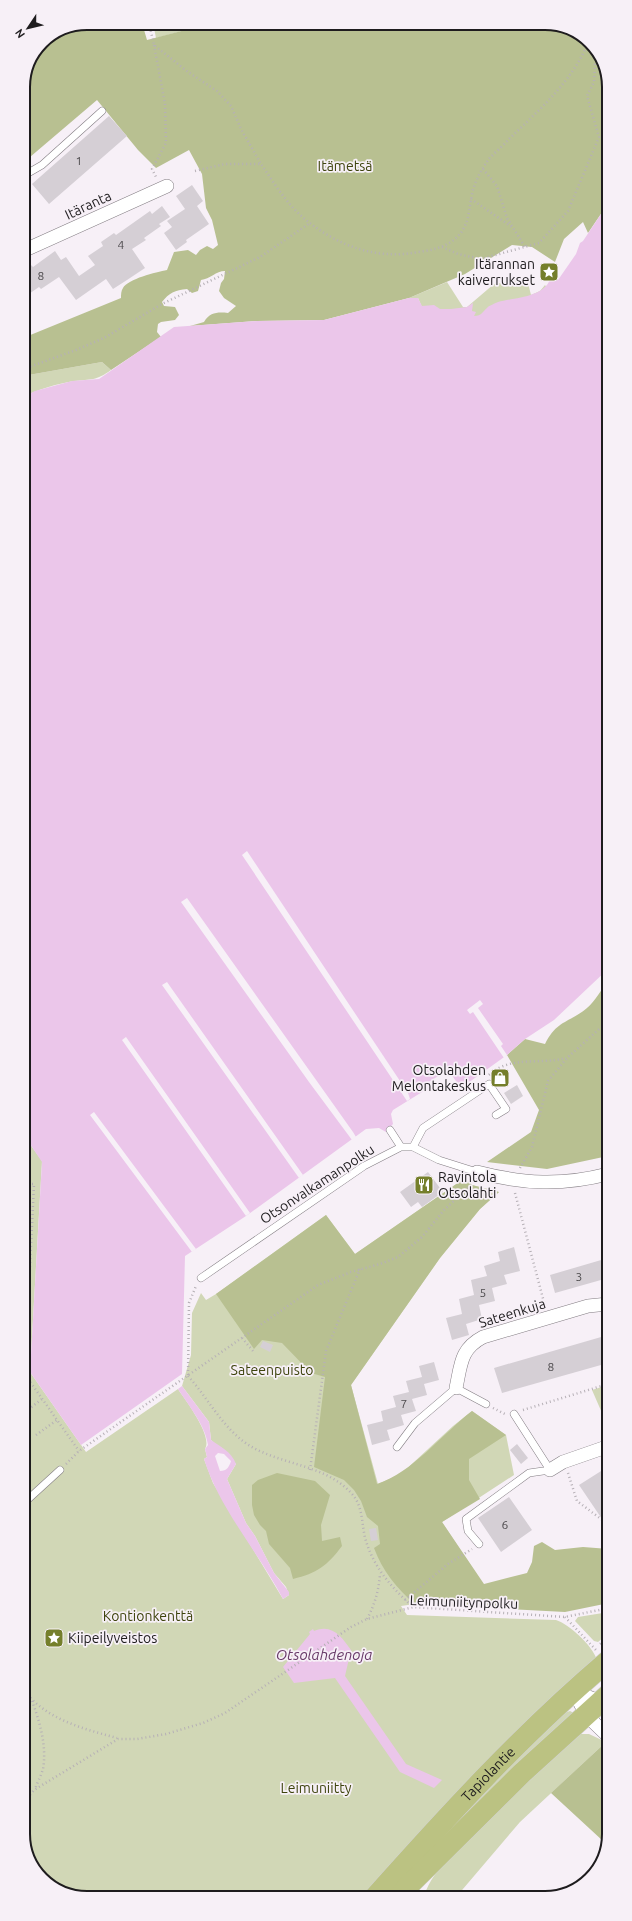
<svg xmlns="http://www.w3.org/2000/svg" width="632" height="1921" font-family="Ubuntu,sans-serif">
	<rect width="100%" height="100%" fill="#f7f0f7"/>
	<!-- green -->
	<path fill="#d1d7b6" d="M153 23H212L156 38Z
		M520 280 528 283 531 295 540 291 545 285 565 313 428 322 418 298H409L447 282 463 307H467L494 284Z
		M102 362 111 370C96 381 91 379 74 381 56 384 39 389 23 397V376Z
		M24 1144H30L42 1161 30 1372 86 1452 178 1389C186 1401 213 1436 205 1449L207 1457 204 1459 213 1483 283 1599 289 1595 286 1587 274 1573 255 1536 246 1523 227 1479 236 1464 211 1440 209 1422 182 1386 191 1355 192 1313 201 1293 206 1300 216 1294 326 1215 355 1254 465 1178 472 1185 499 1192 480 1209 440 1258 351 1385 378 1484 401 1474 453 1426 472 1411 506 1435 514 1475 442 1522 499 1608 415 1604 401 1606 407 1615 556 1620C569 1624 593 1646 597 1660L363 1897 83 1898 45 1882 25 1850V1719L27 1715 25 1712Z
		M608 1385 609 1429 592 1390Z
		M609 1612V1633L598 1642 594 1641 575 1621 578 1617Z
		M570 1711 574 1713 394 1897H386L448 1827 564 1713Z
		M580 1734H589L606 1742 520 1822 457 1896H424C434 1867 460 1847 482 1826 514 1794 547 1764 580 1734Z"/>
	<!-- forest -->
	<path fill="#b8c091" d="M87 23H142L147 40 212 23H549L587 39 607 71V205L588 233 583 222 564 239 555 262 532 247 512 245 465 274 409 298 324 320 257 321 190 326 204 322C210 312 218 312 228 313L236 306 224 298 219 291 221 283 224 279 225 271C216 271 210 279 201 280L198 291 192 293 187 289C175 290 169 293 162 302L164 306 175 307 179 315 175 320 161 322 158 324 157 332 161 337 111 370 102 362 23 376V338L121 298C121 294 121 291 123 288 128 279 156 272 167 270L174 252 188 250 196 255 200 250 207 246 213 249 218 245 212 220 206 208 202 174 189 150 156 168 138 150 97 100 23 163V130L28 118 23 83 42 42Z
		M608 980V1156L547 1169 487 1162 531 1132 539 1110 507 1055 525 1039 545 1044C557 1020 569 1023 587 1008 595 1001 602 989 608 980Z
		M465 1178 472 1185 499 1192 480 1209 440 1258 351 1385 377 1484C412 1473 443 1433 472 1411L506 1435 469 1459V1480L480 1499 442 1522 484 1584 527 1573 532 1562 534 1546 542 1542 555 1550 583 1547 609 1549V1603L565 1612 415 1604C397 1589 382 1570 374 1548L380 1544 378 1526 367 1517 361 1501 354 1490 344 1480 314 1467 325 1377 311 1373 282 1343 262 1340 254 1349 216 1294 326 1215 355 1254Z
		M277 1473 315 1481 330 1495 321 1525 322 1541 340 1537 342 1546C327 1566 317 1573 293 1579L290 1568 269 1544 266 1531 260 1525 254 1515 252 1505V1485L258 1480Z
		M606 1742 609 1752V1829L603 1841 551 1793Z"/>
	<!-- water -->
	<path fill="#ebc6ea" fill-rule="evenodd" d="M607 205 608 969 554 1020 525 1039 507 1055 461 1088 448 1070 427 1083V1089L393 1110 391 1114 393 1124 386 1132 379 1128 366 1129 246 1216 185 1256 182 1374 81 1445 30 1372 42 1162 30 1144H24L23 397 35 391 72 381 99 379 174 327 257 321 324 320 409 298H418L422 306 434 305 440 309H451L467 307 473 303 472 311 476 312 474 316C482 316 482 312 487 308 488 306 496 303 498 302 513 298 545 297 550 279L558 280 576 254 580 243 583 241Z
		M182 1386 209 1422 211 1440C222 1448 231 1451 236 1464L227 1479 246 1523 255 1536 274 1573 289 1592V1595L283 1599C259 1553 220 1510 204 1459L207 1457 205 1449 208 1445C205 1425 189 1406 178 1389ZM218 1453 224 1454 231 1461C229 1467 227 1471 220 1471L215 1456Z
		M313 1629 314 1631C332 1623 342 1637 351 1650L345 1676 406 1764 442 1780 434 1788 400 1772 335 1678 294 1683 283 1667 310 1634 309 1632Z"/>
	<!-- pier -->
	<path fill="#f7f0f7" d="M247 851 408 1093 410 1099 407 1101 242 855Z
		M187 898 353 1132 356 1137 352 1140 309 1082 181 902Z
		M167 982 303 1175 299 1178 162 985Z
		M480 1000 483 1004 478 1008 503 1044 501 1046 507 1055 504 1058 473 1012 470 1014 467 1010Z
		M126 1037 250 1213 246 1216 122 1040Z
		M94 1112 190 1241 196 1249 192 1252 90 1115Z"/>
	<!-- building -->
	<path fill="#d5cfd5" d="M109 116 127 136 49 204 32 184Z
		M192 185 203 201 197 206 209 224 186 240 187 242 176 250 164 233 172 227 167 221 185 209 176 196Z
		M162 206 170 217 159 224 161 226 144 238 146 240 132 249 145 268 127 280 113 289 106 279 76 300 59 277 41 289 39 287 23 298V270L31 265 33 267 55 251 61 260 66 257 79 276 95 265 88 256 103 246 101 242 114 233 116 235 150 211 152 214Z
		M23 306 29 314 23 317Z
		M500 1075 504 1079 499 1082 496 1078Z
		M517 1085 523 1096 511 1104 504 1093Z
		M428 1172 443 1192 422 1207 418 1202 411 1207 400 1192Z
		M514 1247 520 1271 504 1275 507 1284 492 1288 495 1301 479 1305 482 1319 466 1324 469 1335 452 1340 446 1318 462 1314 459 1299 474 1295 471 1280 487 1276 484 1266 500 1261 498 1252Z
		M608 1258V1278L555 1293 550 1275Z
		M608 1335V1363L502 1393 494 1368Z
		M263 1341 273 1345 270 1352 260 1347Z
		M434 1362 439 1380 424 1384 427 1395 412 1399 416 1411 401 1415 404 1425 387 1430 390 1440 372 1445 367 1425 383 1421 381 1411 396 1407 393 1396 409 1392 406 1381 422 1377 419 1366Z
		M517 1444 528 1458 521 1464 510 1450Z
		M609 1466V1515L602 1519 579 1485Z
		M509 1497 532 1530 501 1552 478 1518Z
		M376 1528 378 1540 371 1541 369 1529Z"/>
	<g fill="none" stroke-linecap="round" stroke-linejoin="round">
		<!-- lane casing -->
		<g stroke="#827c82" stroke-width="8">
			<path id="lane" d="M23 176 42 165 102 111
				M390 1130 401 1147
				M413 1147 423 1128 489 1084 506 1109 496 1115
				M201 1278 364 1166 401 1147H413L439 1160 477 1172
				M397 1447 415 1423 456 1388 486 1404
				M25 1502 60 1470
				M479 1544 468 1531 466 1519 529 1473 550 1470 514 1414"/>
		</g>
		<!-- street casing -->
		<g stroke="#827c82" stroke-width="14">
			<path id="street" d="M23 251 167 186
				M477 1172C524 1184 561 1186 608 1174
				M456 1388C461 1365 460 1349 483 1337L588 1306 608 1304
				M550 1470 563 1462 609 1446
				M574 1691 586 1715 609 1737
				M574 1691 601 1702 609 1711"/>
		</g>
		<!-- primary casing -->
		<g stroke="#d2d2d2" stroke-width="22">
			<g id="primary">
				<path id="s1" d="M375 1897C449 1814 524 1732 609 1660"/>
				<path d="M400 1897 407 1887 522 1773 609 1694"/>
			</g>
		</g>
		<!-- path -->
		<path stroke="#b6b0b6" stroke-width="2.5" stroke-dasharray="1 3" stroke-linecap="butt" d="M149 23 154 45 188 72 217 91 231 106 241 129 261 164
			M154 45 165 104 166 143 152 169 156 177
			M483 169 497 186 507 218 525 247
			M195 171 225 164H261C272 180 283 198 297 212 330 243 373 261 418 252 433 250 448 247 459 235 470 223 469 205 473 190 476 179 482 169 488 160 494 153 503 146 509 139 540 109 572 82 589 41
			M471 199 512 227
			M442 247 458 254 481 259 539 243 568 211 599 137 587 96 594 82 595 64 599 58
			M23 365 29 367 76 350 104 338 162 304 260 257 310 223
			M489 1075C510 1055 541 1065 566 1058
			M520 1168 532 1147 548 1081 567 1058 608 1021
			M24 1184H34L26 1349
			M515 1193 545 1306
			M242 1338 253 1351
			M25 1348 26 1349V1376L79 1451
			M188 1375 189 1303 196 1286
			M188 1376C208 1398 222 1427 247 1444 279 1465 325 1464 351 1493 364 1506 361 1525 366 1541 374 1568 393 1589 413 1607
			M493 1408 505 1414
			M523 1410 608 1384
			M25 1412 42 1399
			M36 1435 57 1420
			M66 1464 79 1451 318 1285 351 1272 380 1264 398 1257 422 1237 444 1210 472 1184
			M310 1470 326 1351 360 1269
			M568 1473 577 1501 609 1525
			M405 1600 448 1564 472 1549
			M565 1617 596 1650
			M367 1619C375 1604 379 1590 380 1573
			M600 1644 609 1637
			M25 1692C48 1720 84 1729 117 1738
			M32 1701C40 1722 47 1747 43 1769 41 1776 37 1783 35 1789
			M25 1801 34 1790 118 1739H137L166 1734 203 1723 225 1713 351 1627 367 1619 413 1607 565 1617 609 1608"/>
		<!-- lane -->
		<use href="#lane" stroke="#fff" stroke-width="7"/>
		<!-- street -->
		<use href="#street" stroke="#fff" stroke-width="13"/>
		<!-- primary -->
		<use href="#primary" stroke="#bbc282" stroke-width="21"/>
	</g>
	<!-- icons -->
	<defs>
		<g id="sight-square" transform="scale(1)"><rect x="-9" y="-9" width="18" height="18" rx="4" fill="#757f2b" stroke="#f7f0f7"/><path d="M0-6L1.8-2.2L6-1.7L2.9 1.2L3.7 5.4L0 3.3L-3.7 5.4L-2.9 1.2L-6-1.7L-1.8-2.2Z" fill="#fff"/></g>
		<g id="shop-square" transform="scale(1)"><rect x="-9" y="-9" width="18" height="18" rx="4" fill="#757f2b" stroke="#f7f0f7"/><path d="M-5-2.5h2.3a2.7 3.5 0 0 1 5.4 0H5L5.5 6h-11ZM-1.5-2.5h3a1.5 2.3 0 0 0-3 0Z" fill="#fff"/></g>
		<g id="restaurant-square" transform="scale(1)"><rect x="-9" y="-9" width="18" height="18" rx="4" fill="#757f2b" stroke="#f7f0f7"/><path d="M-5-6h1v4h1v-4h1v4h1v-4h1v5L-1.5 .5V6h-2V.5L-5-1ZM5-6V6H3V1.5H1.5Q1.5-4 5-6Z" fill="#fff"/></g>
	</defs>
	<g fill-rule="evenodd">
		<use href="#sight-square" x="549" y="272"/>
		<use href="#shop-square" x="500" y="1078"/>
		<use href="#restaurant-square" x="424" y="1185"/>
		<use href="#sight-square" x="54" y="1638"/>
	</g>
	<g text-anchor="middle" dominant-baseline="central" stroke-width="3.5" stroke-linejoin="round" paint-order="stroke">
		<!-- number labels -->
		<g font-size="12" fill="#4c494c">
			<text x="79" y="160">1</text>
			<text x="121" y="244">4</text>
			<text x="41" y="275">8</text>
			<text x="579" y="1276">3</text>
			<text x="483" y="1292">5</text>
			<text x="551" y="1366">8</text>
			<text x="404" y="1403">7</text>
			<text x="505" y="1524">6</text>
		</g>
		<!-- park labels -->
		<g font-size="14" fill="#3e440d" stroke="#f7f0f7">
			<text x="345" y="166">Itämetsä</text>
			<text x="272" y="1370">Sateenpuisto</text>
			<text x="148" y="1616">Kontionkenttä</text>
			<text x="316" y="1788">Leimuniitty</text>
		</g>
		<!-- street labels -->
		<g font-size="14" fill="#1e1c1e" stroke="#f7f0f7">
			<text transform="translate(88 205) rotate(-25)">Itäranta</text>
			<text transform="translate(317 1184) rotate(-33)">Otsonvalkamanpolku</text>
			<text transform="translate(512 1313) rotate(-17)">Sateenkuja</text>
			<text transform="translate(464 1602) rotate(2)">Leimuniitynpolku</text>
			<text stroke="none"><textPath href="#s1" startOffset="167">Tapiolantie</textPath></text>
		</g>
		<!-- poi labels -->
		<g font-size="14" fill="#1e1c1e" stroke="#f7f0f7" text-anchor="end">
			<text x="535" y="264">Itärannan<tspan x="535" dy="16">kaiverrukset</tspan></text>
			<text x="486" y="1070">Otsolahden<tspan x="486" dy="16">Melontakeskus</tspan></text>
			<text x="438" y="1177" text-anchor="start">Ravintola<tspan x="438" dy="16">Otsolahti</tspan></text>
			<text x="68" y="1638" text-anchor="start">Kiipeilyveistos</text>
		</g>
		<!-- water labels -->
		<g font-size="15" font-style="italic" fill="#693b69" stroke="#f7f0f7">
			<text x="324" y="1654">Otsolahdenoja</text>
		</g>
	</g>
	<!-- crop -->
	<path d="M0 0H632V1921H0ZM87 30H545A57 57 0 0 1 602 87V1834A57 57 0 0 1 545 1891H87A57 57 0 0 1 30 1834V87A57 57 0 0 1 87 30Z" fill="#f7f0f7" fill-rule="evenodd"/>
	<path fill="none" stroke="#1e1c1e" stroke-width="2" d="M87 30H545A57 57 0 0 1 602 87V1834A57 57 0 0 1 545 1891H87A57 57 0 0 1 30 1834V87A57 57 0 0 1 87 30Z"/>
	<!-- north arrow -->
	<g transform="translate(28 28) rotate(235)" stroke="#f7f0f7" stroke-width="3" paint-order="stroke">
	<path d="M0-3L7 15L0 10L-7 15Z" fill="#1e1c1e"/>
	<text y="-6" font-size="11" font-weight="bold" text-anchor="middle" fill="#1e1c1e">N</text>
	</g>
</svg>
